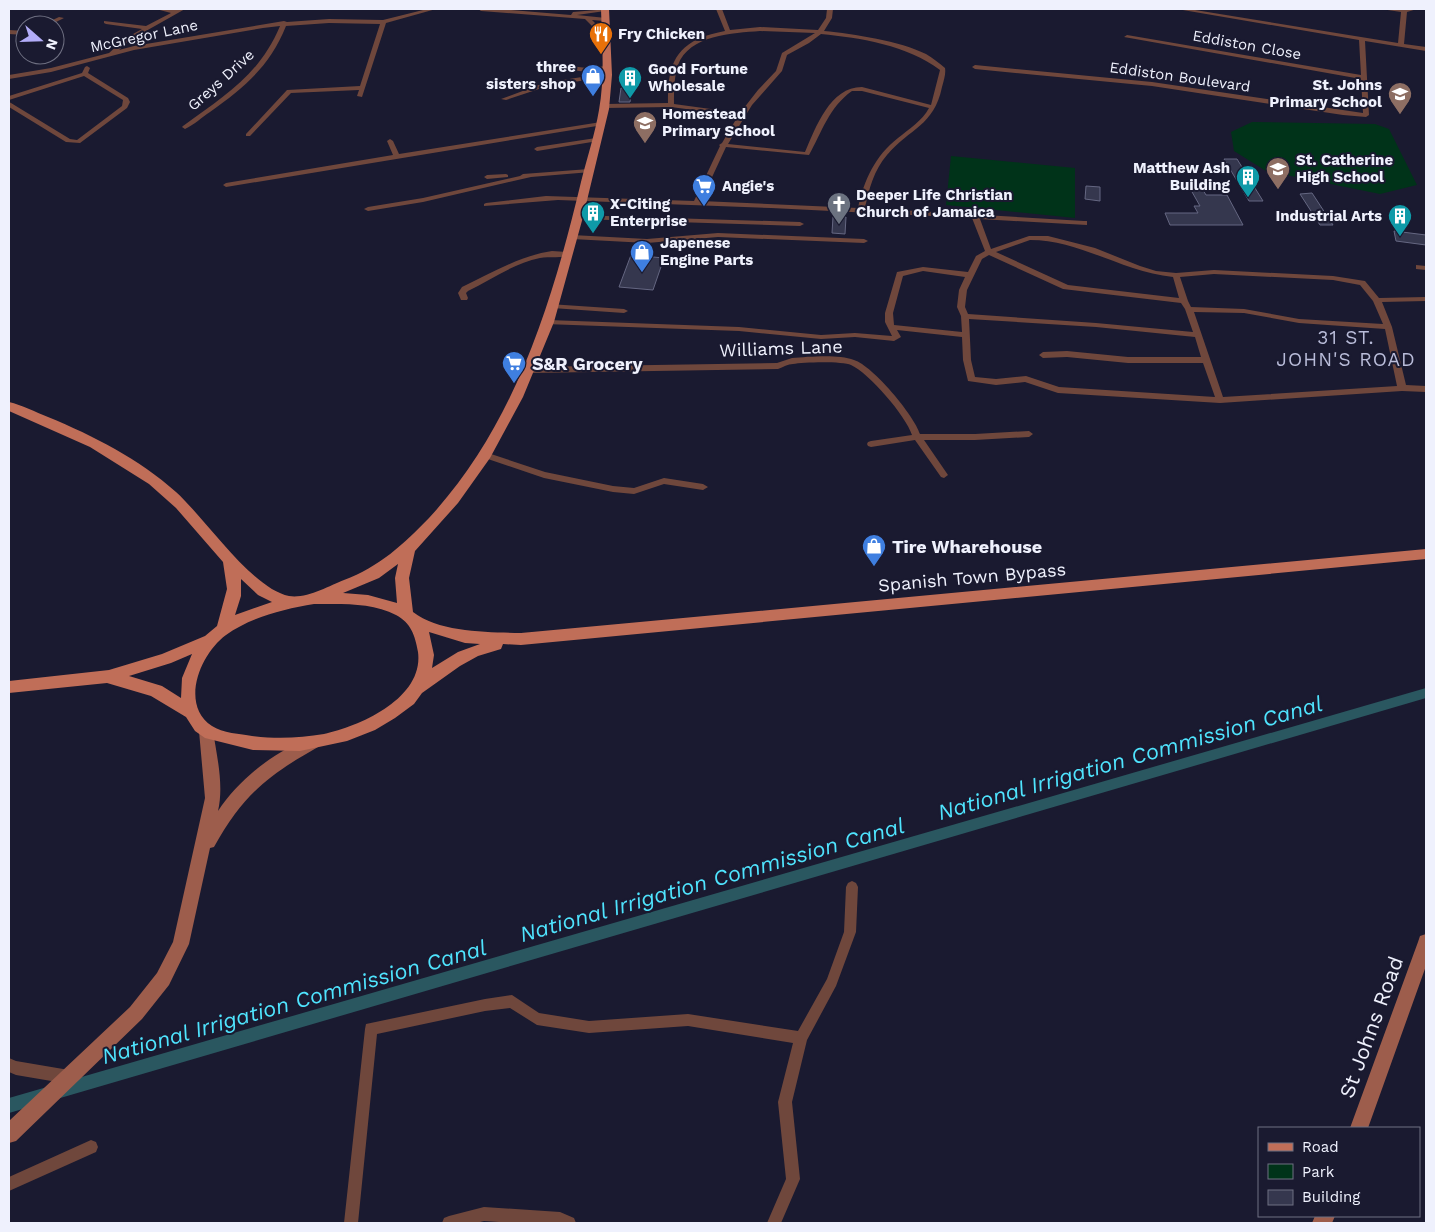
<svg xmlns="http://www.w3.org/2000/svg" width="1435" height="1232" font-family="'Work Sans',sans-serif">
	<rect width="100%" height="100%" fill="#1a1a30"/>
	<!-- green -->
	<path fill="#003319" d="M1252 122 1375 124 1389 129 1417 185 1380 194 1266 171 1234 151 1231 132Z
		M951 156 1075 168V218L946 205Z"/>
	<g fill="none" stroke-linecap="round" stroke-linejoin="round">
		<!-- canal -->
		<path fill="#2a5760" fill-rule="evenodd" d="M1426 688V698L9 1113V1098Z"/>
	</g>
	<!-- building -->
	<path fill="#35374e" stroke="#656782" d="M621 88H632L630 102H619Z
		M1224 159H1237L1263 201H1249Z
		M1187 183H1199L1206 195H1227L1243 225H1170L1165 213H1198L1194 206H1200Z
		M1086 186 1100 187V201L1085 199Z
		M1312 193 1333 225H1320L1300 194Z
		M833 217H846L845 234 832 233Z
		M1394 231 1426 235V245L1396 241Z
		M631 255 664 258 653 290 619 287Z"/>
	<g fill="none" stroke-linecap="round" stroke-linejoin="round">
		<!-- street -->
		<path fill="#6f473c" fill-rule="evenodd" d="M156 9H185L130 40 119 50 134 46 284 21 287 22 329 19 383 20 427 9H436L386 23 362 97 357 96 359 90 291 93 250 136H246V134L287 90 360 86 380 24 329 23 286 26C270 66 245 87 210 112 202 117 194 125 185 129L182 127 183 126C224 96 259 76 280 26L263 28 134 50 51 72 9 79V75L51 68 109 53 126 38 142 29 106 24 104 23V21L146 26 171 13Z
			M478 9H499L571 15 573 12 608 9 605 11 577 15 606 18 607 19 604 21 592 20 608 36 603 37 585 19 481 11Z
			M716 9H722L730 30 760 27 818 30 826 18 827 9H833L832 18 824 31C854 34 900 41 926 54 933 58 939 63 945 68 946 73 944 80 942 87 934 126 910 128 887 155 874 170 869 189 865 208L1084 221H1087V225L980 219 991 249 1029 236H1048L1095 248 1140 266 1156 271 1176 273 1214 270 1333 276 1365 281 1379 298 1426 297V301L1382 302 1392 327 1406 385 1426 386V392L1402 391 1220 403 1058 393 1025 382 996 385 968 381 963 360 962 337 897 330 901 337 894 341 855 337 821 339 739 331 545 324V320H548L739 327 821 335 855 333 892 336 885 322V313L897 272 923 267 968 272 976 256 985 251 972 218 771 208 558 200 484 206V204L486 203 546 196 694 201 720 146 719 145 722 143 738 116 671 107 605 108 602 106 605 104 668 103C668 76 670 52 698 39 706 35 716 33 725 31ZM760 31 815 33 782 53 776 71 758 90 740 113 674 104C674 91 674 77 678 65 689 35 733 33 760 31ZM821 34C861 38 907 45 940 70L931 105 862 87C830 87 816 127 805 152L728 144 752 105 782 71 787 55 809 43ZM852 91H862L929 108C922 121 909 129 898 138 875 156 864 180 858 208L701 201 726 147 809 155C822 132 829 107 852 91ZM1030 240C1080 240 1123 272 1173 277L1179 298 1068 285 996 252ZM989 255 1063 289 1181 303 1185 309 1193 332 1096 323 968 314 965 307 967 290 982 259ZM923 271 965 277 959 290 957 307 961 316 962 332 894 325 893 313 903 276ZM1214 274 1333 280 1360 285 1373 301 1383 324 1299 319 1244 309 1191 307 1188 301 1180 277ZM1194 312 1244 313 1299 323 1385 329 1397 386 1223 397ZM969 319 1096 327 1195 337 1201 357H1128L1067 351 1043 352 1039 355 1043 358 1067 357 1128 363H1203L1215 397 1059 387 1026 376 996 379 975 377 971 360Z
			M1177 9H1189L1398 43 1401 12 1381 9H1417L1407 12 1404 44 1426 47V51L1365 41 1369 115 1366 117 1343 115 1152 86 975 69 972 67 975 65 1152 82 1363 113 1361 79 1124 37 1127 35 1361 75 1359 40Z
			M59 17 64 18 50 25H42Z
			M9 30 25 31V35L9 34Z
			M87 66 90 68 88 73 128 98 130 102 127 108 80 143 66 142 9 107V102L11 103 70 139 77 140 122 106 123 100 84 76 9 100V96L82 73 85 67Z
			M570 66 587 68 607 66 610 68C599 74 581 72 568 69L567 68Z
			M607 73 610 75 609 76 545 87 506 100 501 99 544 83Z
			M601 122 603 123V125L226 187 223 185 226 183 393 155 387 141 390 139 393 141 399 154Z
			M596 138 599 140 598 141 537 151 534 149 537 147Z
			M589 169 591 170V172L531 177 423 202 368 211 364 209 368 207 423 198 520 176 523 174Z
			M506 174 508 175V177L487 179 484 177 487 175Z
			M575 215 800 222 804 224 800 226 578 219H575Z
			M718 233 864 239 868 241 864 243 718 237 647 243 572 239 568 237 572 235 647 239Z
			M552 251 567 252 571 254C563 259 549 256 540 258 514 263 491 280 468 291L466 293 468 298 467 300H461L458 293 462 287C492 273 519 256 552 251Z
			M1416 265 1426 266V270L1416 269Z
			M549 304 624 309 628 311 624 313 552 308H549Z
			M792 358C809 357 838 354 854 360 873 366 914 415 920 434H975L1029 431 1033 434 1029 437 975 440H924L948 475 944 478 941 477 915 440 871 447 868 446 867 444 868 442 871 441 912 435C906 416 869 373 851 365 843 361 803 362 793 364 788 364 783 367 778 369L529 373 525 370 529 367 777 363Z
			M485 452 545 472 613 486 634 488 664 478 703 484 708 487 703 490 664 484 634 494 613 492 544 478 482 457 481 455Z
			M852 881 856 883 858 887 856 932 836 986 807 1040 792 1102 800 1179 781 1223H767L786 1179 778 1102 793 1043 688 1026 589 1033 537 1025 510 1008 485 1011 377 1034 358 1223H344L365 1029 366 1024 485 999 512 995 539 1013 589 1021 688 1014 798 1031 827 979 844 932 846 887 848 883Z
			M9 1058 16 1061 69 1070 74 1072 76 1077 74 1082 69 1084 16 1075 9 1072Z
			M91 1140 96 1142 98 1147 96 1152 9 1191V1177Z
			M484 1207 560 1212 574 1218 576 1223H516L484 1221 476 1223H442L444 1218 449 1216Z"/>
		<!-- secondary -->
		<path fill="#9d5d4c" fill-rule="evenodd" d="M206 725 211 727 213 731C217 757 224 785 218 811 240 778 276 750 313 737L318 739 320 743 318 747C267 776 243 795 214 847L210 848 189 944 169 985 142 1019 16 1141 9 1143V1121L130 1007 157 973 173 942 205 798 199 731 201 727Z
			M1426 934V966L1368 1128H1350L1418 942 1420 936Z
			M1315 1216H1335L1332 1223H1312Z"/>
		<!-- primary -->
		<path fill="#c06e58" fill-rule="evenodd" d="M601 9H609L612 75 609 109 583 217 554 322 523 397 490 458 458 503 415 551 409 578 413 612C440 633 488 632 521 633L1426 549V559L521 645 503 644 501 649 478 656 460 666 422 693 414 704 395 718 375 730 347 741 300 751 253 750 205 738 195 731 186 717 151 696 107 683 9 693V681L109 670 162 654 205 636 217 626 227 589 223 562 176 508 149 484 90 447 9 411V402C22 405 35 412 48 417 94 436 139 459 176 492 205 518 252 589 289 596 306 599 329 586 344 580 379 567 404 544 429 518 515 425 552 303 581 182 587 158 595 134 599 110 605 77 602 42 601 9ZM398 564 395 578 397 603 368 595 343 593 379 578ZM241 579 258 595 272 602 235 615 241 596ZM314 604C340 604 372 602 396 615 411 623 415 635 418 652 424 698 361 726 324 734 301 738 276 739 252 736 241 734 222 733 212 726 179 704 201 653 226 635 251 617 284 609 314 604ZM429 632 465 643 480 644 458 652 432 668 434 655ZM192 654 182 678 181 698 162 686 129 676 171 663Z"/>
	</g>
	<!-- icons -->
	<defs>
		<g id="restaurant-pin" transform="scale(1.25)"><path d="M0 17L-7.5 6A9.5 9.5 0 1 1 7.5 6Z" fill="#e8710a" stroke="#1a1a30"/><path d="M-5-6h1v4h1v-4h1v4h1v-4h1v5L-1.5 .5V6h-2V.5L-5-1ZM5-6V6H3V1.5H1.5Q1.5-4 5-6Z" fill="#fff"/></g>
		<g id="shop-pin" transform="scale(1.25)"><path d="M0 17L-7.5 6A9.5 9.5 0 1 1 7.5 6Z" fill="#3f7fe0" stroke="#1a1a30"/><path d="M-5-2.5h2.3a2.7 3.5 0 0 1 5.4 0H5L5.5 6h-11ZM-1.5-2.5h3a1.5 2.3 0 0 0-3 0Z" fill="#fff"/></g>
		<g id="building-pin" transform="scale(1.25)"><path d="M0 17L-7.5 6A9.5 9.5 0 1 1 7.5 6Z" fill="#0f9aa8" stroke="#1a1a30"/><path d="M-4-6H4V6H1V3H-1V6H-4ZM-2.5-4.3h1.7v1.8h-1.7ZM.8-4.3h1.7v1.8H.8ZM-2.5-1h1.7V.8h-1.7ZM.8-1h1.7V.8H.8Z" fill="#fff"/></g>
		<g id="school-pin" transform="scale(1.25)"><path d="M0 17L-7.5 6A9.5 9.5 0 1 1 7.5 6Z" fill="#8d6e63" stroke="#1a1a30"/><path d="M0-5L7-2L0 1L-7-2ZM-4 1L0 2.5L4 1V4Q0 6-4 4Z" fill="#fff"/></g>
		<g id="supermarket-pin" transform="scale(1.25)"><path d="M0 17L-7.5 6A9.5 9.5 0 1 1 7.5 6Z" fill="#3f7fe0" stroke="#1a1a30"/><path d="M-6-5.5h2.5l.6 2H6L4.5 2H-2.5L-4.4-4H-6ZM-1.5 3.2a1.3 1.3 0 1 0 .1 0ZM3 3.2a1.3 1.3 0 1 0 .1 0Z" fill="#fff"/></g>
		<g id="church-pin" transform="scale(1.25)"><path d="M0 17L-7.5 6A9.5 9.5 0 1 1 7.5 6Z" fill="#6b7280" stroke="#1a1a30"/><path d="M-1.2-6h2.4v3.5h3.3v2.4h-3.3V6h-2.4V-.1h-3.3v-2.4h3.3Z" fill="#fff"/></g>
	</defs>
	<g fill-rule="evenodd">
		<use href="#restaurant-pin" x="601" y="34"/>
		<use href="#shop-pin" x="593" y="76"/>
		<use href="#building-pin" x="630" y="78"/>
		<use href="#school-pin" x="1400" y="94"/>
		<use href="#school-pin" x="645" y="123"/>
		<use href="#school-pin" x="1278" y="169"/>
		<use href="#building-pin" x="1248" y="177"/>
		<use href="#supermarket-pin" x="704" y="186"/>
		<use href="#church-pin" x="839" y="204"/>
		<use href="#building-pin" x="593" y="213"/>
		<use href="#building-pin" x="1400" y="216"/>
		<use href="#shop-pin" x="642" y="252"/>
		<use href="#supermarket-pin" x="514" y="363"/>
		<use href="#shop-pin" x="874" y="546"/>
	</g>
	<g text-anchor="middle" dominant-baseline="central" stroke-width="4" stroke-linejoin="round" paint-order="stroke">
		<!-- far-poi labels -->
		<g font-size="15" font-weight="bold" fill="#eff1fd" stroke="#1a1a30" text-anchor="start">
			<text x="618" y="34">Fry Chicken</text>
			<text x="576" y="67" text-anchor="end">three<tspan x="576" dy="17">sisters shop</tspan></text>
			<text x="648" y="69">Good Fortune<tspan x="648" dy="17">Wholesale</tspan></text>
			<text x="1382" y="85" text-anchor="end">St. Johns<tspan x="1382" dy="17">Primary School</tspan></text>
			<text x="662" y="114">Homestead<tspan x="662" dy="17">Primary School</tspan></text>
			<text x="1296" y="160">St. Catherine<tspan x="1296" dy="17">High School</tspan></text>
			<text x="1230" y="168" text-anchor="end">Matthew Ash<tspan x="1230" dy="17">Building</tspan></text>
			<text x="722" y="186">Angie's</text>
			<text x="856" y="195">Deeper Life Christian<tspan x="856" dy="17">Church of Jamaica</tspan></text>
			<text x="610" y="204">X-Citing<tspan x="610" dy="17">Enterprise</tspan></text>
			<text x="1382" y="216" text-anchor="end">Industrial Arts</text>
			<text x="660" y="243">Japenese<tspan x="660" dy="17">Engine Parts</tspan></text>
		</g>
		<!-- far-street labels -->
		<g font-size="15" fill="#eff1fd" stroke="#1a1a30">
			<text transform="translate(144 36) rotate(-12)">McGregor Lane</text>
			<text transform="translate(1247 45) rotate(10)">Eddiston Close</text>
			<text transform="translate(1180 77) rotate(8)">Eddiston Boulevard</text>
			<text transform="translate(221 80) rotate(-42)">Greys Drive</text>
		</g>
		<!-- street labels -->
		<g font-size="18" fill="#eff1fd" stroke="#1a1a30">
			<text transform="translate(781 348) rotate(-2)">Williams Lane</text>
			<text transform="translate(972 577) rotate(-5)">Spanish Town Bypass</text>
		</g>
		<!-- poi labels -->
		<g font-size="18" font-weight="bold" fill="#eff1fd" stroke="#1a1a30" text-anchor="start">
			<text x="532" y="363">S&amp;R Grocery</text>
			<text x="892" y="546">Tire Wharehouse</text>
		</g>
		<!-- neighbourhood labels -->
		<g font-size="19" letter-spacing="1" fill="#b9bcd9" stroke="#1a1a30">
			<text x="1346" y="337">31 ST.<tspan x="1346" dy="22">JOHN'S ROAD</tspan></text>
		</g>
		<!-- near-street labels -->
		<g font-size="21" fill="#eff1fd" stroke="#1a1a30">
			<text transform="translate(1371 1027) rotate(-70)">St Johns Road</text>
		</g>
		<!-- near-water labels -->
		<g font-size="22" font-style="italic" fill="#4fe4fe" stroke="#1a1a30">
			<text transform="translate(1130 758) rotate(-16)">National Irrigation Commission Canal</text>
			<text transform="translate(712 880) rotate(-16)">National Irrigation Commission Canal</text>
			<text transform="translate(294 1002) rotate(-16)">National Irrigation Commission Canal</text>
		</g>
	</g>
	<!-- border -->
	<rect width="1435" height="1232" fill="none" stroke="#eff1fd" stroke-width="20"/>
	<!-- legend -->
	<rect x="1258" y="1127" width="162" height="90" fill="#1a1a30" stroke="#6f7082"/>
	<rect x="1268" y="1143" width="25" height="8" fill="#c06e58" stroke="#6f7082"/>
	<text x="1302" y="1152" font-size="15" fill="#eff1fd">Road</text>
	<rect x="1268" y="1164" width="25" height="15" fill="#003319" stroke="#6f7082"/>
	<text x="1302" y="1177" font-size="15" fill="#eff1fd">Park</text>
	<rect x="1268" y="1190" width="25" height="15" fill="#35374e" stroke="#6f7082"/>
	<text x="1302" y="1202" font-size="15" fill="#eff1fd">Building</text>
	<!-- north arrow -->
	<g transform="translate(40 40) rotate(110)"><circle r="24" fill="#1a1a30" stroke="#6f7082"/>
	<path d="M0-4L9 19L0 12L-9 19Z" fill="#b3adf9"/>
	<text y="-8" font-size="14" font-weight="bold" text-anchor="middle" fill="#eff1fd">N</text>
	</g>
</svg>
